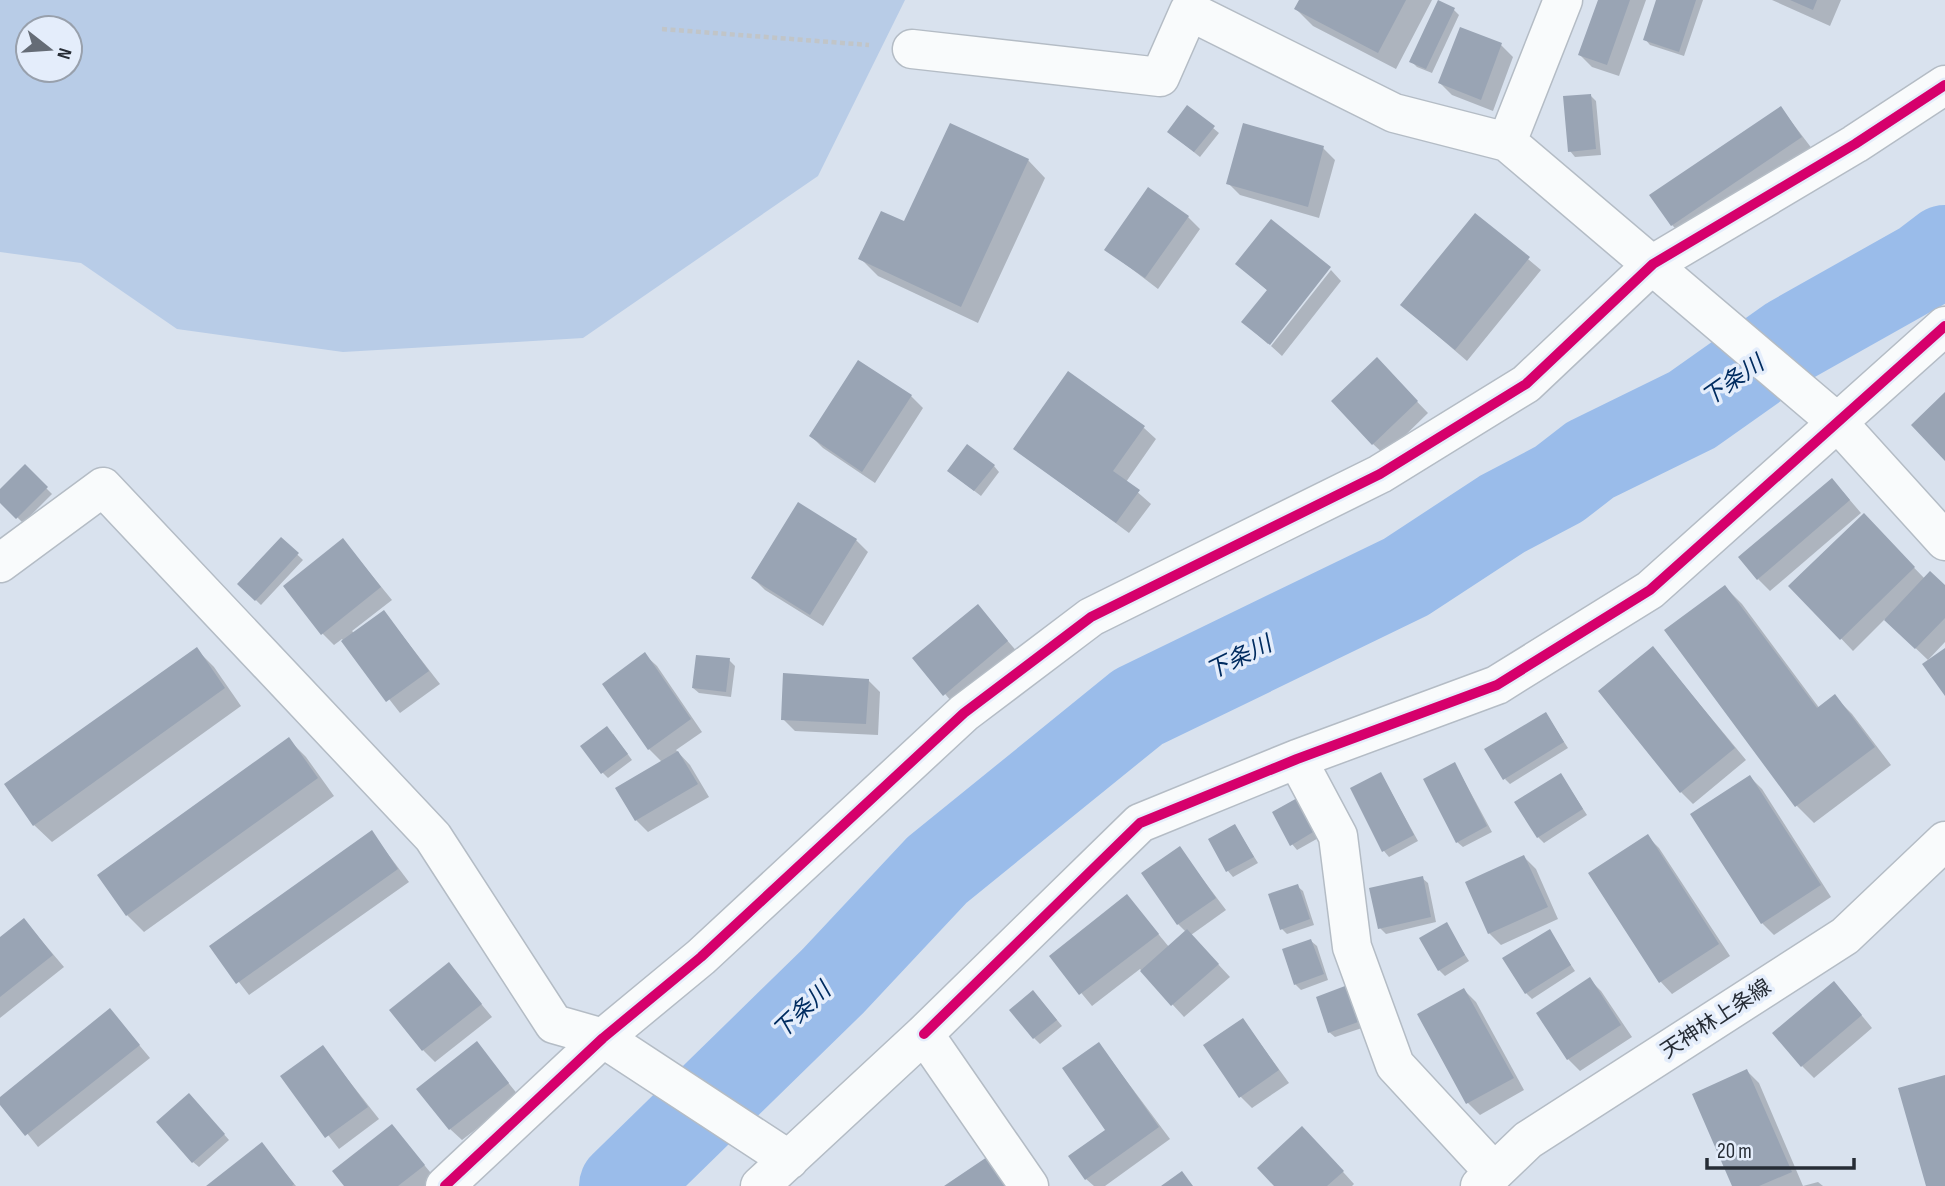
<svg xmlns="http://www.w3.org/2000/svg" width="1945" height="1186" font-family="'Sofia Sans Condensed','Noto Sans JP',sans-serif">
	<rect width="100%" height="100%" fill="#d9e2ee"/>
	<!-- green -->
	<path fill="#b8cce7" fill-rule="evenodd" d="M0 0H905L818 176 583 338 343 352 177 329 81 263 0 252ZM28 28H70V70H28Z"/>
	<!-- shadow -->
	<path fill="#0003" d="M1301 0H1432L1396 69 1313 26 1296 9Z
		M1600 0H1646L1619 76 1592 67 1580 55Z
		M1658 0H1703L1684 56 1650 45 1645 39Z
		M1772 0H1841L1830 26Z
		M1453 9 1459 15 1432 73 1417 67 1411 61Z
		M1461 29 1501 45 1513 57 1493 111 1452 95 1440 83Z
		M1590 95 1596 101 1601 155 1575 157 1570 151Z
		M1781 108 1813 150 1684 237 1672 225Z
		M1213 128 1219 133 1200 157 1175 137Z
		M1323 148 1335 160 1319 218 1240 195 1228 183Z
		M1028 160 1045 178 978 323 878 276 861 259 905 223Z
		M1475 215 1541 270 1467 361 1402 305Z
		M1188 217 1200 229 1158 289 1107 250Z
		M1237 264 1328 268 1268 344 1243 322 1268 291Z
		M1331 270 1341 281 1282 356 1271 346Z
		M1377 360 1428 413 1385 455 1373 444Z
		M859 362 911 396 923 408 875 483 823 448 811 436Z
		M1144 428 1156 439 1126 482 1151 504 1129 533 1015 449Z
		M994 466 999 472 981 496 955 476Z
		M25 467 52 494 23 523 0 500V492Z
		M1843 492 1861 513 1770 591 1758 579Z
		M799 504 856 540 868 552 823 626 765 590 753 578Z
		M1864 516 1925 579 1945 588V642L1928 660 1885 619 1853 651 1791 586Z
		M281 539 303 560 261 605 239 584Z
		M343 540 392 600 352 631 354 633 384 612 440 684 400 713 342 639 334 645 322 633Z
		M1725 587 1742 604 1820 709 1835 697 1852 714 1891 765 1814 823 1796 805Z
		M978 607 1019 654 956 707 915 658Z
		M1653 648 1746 760 1693 804 1681 792Z
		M197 650 214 667 241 706 52 842 34 825Z
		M645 655 657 666 702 732 676 750 690 765 709 797 648 832 636 820 662 762 649 749Z
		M729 660 735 666 731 697 699 693 693 688Z
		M868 680 880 692 878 735 795 731 783 719Z
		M1546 714 1568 748 1510 784 1505 779Z
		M613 734 632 760 608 778 602 772Z
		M289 740 306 757 334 796 144 932 127 915Z
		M1455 764 1492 832 1463 847 1457 842Z
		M1381 774 1418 841 1389 857 1384 851Z
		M1561 775 1587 815 1544 843 1538 837Z
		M1750 777 1762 789 1831 897 1774 935 1762 923Z
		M1299 799 1322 836 1297 850 1292 844Z
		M1235 826 1258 863 1233 877 1228 871Z
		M372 833 409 882 249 995 211 946Z
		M1647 836 1659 848 1730 956 1672 994 1661 982 1590 874Z
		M1179 848 1226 910 1191 935 1230 977 1184 1017 1140 969 1092 1006 1051 956 1127 896 1169 947 1186 932 1178 924Z
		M1524 857 1536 869 1558 919 1501 945 1489 933Z
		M1422 878 1428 883 1436 922 1386 934 1380 928Z
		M1297 886 1303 891 1314 925 1287 934 1282 929Z
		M24 920 64 967 0 1018V939Z
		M1446 925 1469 961 1445 976 1439 970Z
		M1549 932 1575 971 1532 999 1526 993Z
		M1311 941 1317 946 1328 980 1301 990 1295 984Z
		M449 965 492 1017 435 1062 423 1050Z
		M1589 979 1601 991 1632 1037 1580 1071 1568 1059Z
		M1345 988 1351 994 1362 1028 1335 1037 1329 1032Z
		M1464 990 1476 1002 1524 1090 1480 1115 1468 1103Z
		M1845 995 1872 1028 1814 1078 1802 1066Z
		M1039 998 1062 1026 1040 1044 1034 1038Z
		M110 1010 150 1058 38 1147 0 1099Z
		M1243 1020 1289 1083 1252 1108 1240 1096Z
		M477 1044 519 1096 462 1140 450 1129Z
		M1099 1044 1170 1139 1105 1186H1094L1086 1179 1108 1130Z
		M323 1048 379 1119 339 1149 283 1077Z
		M1747 1071 1759 1083 1803 1186 1818 1182 1823 1186H1734Z
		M195 1101 229 1140 199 1167 193 1162Z
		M392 1126 435 1178 425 1186H346Z
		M1314 1140 1354 1184 1352 1186H1276Z
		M262 1145 296 1186H209Z"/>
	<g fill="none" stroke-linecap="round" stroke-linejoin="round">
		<!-- river -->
		<path stroke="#9abcea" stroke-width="88" d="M623 1186 833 981 937 870 1138 707 1406 577 1502 514 1559 484 1590 460 1692 410 1791 340 1924 265 1945 249"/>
	</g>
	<!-- building -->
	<path fill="#99a4b4" d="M1299 0H1406L1378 53 1294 9Z
		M1438 0 1455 8 1426 69 1409 62Z
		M1598 0H1630L1607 65 1578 55Z
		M1656 0H1696L1679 52 1643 40Z
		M1790 0H1817L1813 10Z
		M1460 27 1502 43 1481 100 1438 83Z
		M1591 94 1596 149 1568 152 1563 96Z
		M1187 105 1215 126 1194 152 1167 132Z
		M1781 106 1802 137 1671 226 1649 195Z
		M950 123 1029 159 961 307 858 259 881 211 904 221Z
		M1243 123 1324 146 1308 207 1226 184Z
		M1148 187 1189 216 1145 278 1104 250Z
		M1475 213 1530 257 1455 350 1400 305Z
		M1271 219 1331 267 1270 345 1241 322 1267 290 1235 264Z
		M1377 357 1418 401 1372 445 1331 401Z
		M858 360 912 395 862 472 809 436Z
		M1068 371 1145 426 1113 471 1140 490 1116 523 1013 449Z
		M1945 392V461L1911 425Z
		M967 444 995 465 974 491 947 471Z
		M25 464 48 487 16 519 0 503V489Z
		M1832 478 1850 500 1757 580 1738 557Z
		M798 502 857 539 810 615 751 578Z
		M1864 513 1915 567 1840 640 1788 586Z
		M281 537 299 553 255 601 237 584Z
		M343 538 381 587 321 635 283 586Z
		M1930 571 1945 585V618L1915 649 1884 620Z
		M1725 585 1817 708 1835 694 1875 747 1795 807 1664 630Z
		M978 604 1008 641 943 696 912 658Z
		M384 610 429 671 386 702 341 641Z
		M1653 646 1735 748 1680 793 1598 691Z
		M197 647 225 688 33 826 4 784Z
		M1945 648V696L1922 664Z
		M645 652 691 719 648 750 602 684Z
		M696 655 730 658 726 692 692 688Z
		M783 673 869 679 866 724 781 720Z
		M1546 712 1564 742 1503 780 1484 749Z
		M607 726 628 754 601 774 580 746Z
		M289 737 318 778 126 916 97 875Z
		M678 751 698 784 635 821 615 788Z
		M1455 762 1487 826 1456 843 1423 779Z
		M1381 772 1414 835 1382 852 1350 788Z
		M1561 773 1583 809 1537 838 1514 802Z
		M1750 775 1821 885 1761 924 1690 814Z
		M1299 797 1318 829 1290 846 1272 812Z
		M1235 824 1254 857 1226 872 1208 839Z
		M372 830 398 869 236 984 209 946Z
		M1648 834 1719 944 1659 983 1588 873Z
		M1180 846 1216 898 1177 925 1141 873Z
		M1524 855 1548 907 1488 934 1465 882Z
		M1423 876 1431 917 1378 929 1369 888Z
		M1298 884 1310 919 1280 930 1268 894Z
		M1127 894 1159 934 1079 995 1049 956Z
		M24 918 53 955 0 997V937Z
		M1447 922 1465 955 1438 971 1419 938Z
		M1187 929 1219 964 1171 1006 1140 971Z
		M1550 929 1571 965 1525 994 1502 958Z
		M1311 939 1324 974 1294 985 1282 949Z
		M449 962 482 1004 422 1051 389 1010Z
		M1590 977 1621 1025 1567 1060 1536 1013Z
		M1834 981 1862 1015 1801 1067 1772 1033Z
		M1345 986 1358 1022 1328 1033 1316 997Z
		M1464 988 1514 1078 1466 1104 1417 1014Z
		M1033 990 1057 1020 1033 1039 1009 1010Z
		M110 1008 140 1045 25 1136 0 1105V1097Z
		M1243 1018 1279 1070 1239 1098 1203 1045Z
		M477 1041 509 1083 449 1130 416 1089Z
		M1099 1042 1159 1127 1085 1180 1068 1156 1105 1130 1062 1068Z
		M323 1045 368 1107 325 1138 280 1076Z
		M1747 1069 1792 1172 1759 1186H1732L1692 1094Z
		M1945 1075V1186H1926L1898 1088Z
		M189 1093 225 1134 192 1163 156 1122Z
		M392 1124 425 1165 398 1186H344L332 1171Z
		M1302 1126 1344 1171 1327 1186H1274L1257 1168Z
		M262 1142 294 1184 292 1186H206Z
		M990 1155 1011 1186H944Z
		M1182 1171 1193 1186H1161Z"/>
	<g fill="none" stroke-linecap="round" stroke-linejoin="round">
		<!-- minor casing -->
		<g stroke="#b4bcc5" stroke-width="41">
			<path id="minor" d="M912 49 1160 77 1189 11 1394 113 1507 142 1839 424 1945 541
				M1507 142 1563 0
				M0 563 103 487 433 837 554 1024 603 1038 789 1160
				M1297 759 1338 836 1352 947 1395 1065 1494 1172
				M924 1034 1140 823 1297 759 1497 685 1650 590 1945 326
				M445 1186 603 1038 701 957 964 713 1091 617 1380 474 1526 384 1653 264 1855 144 1945 85
				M760 1186 924 1034 1029 1186"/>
		</g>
		<!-- major casing -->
		<g stroke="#b4bcc5" stroke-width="41">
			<path id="major" d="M1480 1186 1528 1140 1845 936 1945 841"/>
		</g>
		<!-- path -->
		<path stroke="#c1c5c8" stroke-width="4.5" stroke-dasharray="5 3.5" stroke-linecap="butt" d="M662 29 869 45"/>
		<!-- minor -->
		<use href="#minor" stroke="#f9fbfc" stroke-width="38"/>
		<!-- major -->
		<use href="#major" stroke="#f9fbfc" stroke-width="38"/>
		<!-- cycleway casing -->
		<g stroke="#e4edfb" stroke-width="15">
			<path id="cycleway" d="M924 1034 1140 823 1297 759 1497 685 1650 590 1945 326
				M445 1186 603 1038 701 957 964 713 1091 617 1380 474 1526 384 1653 264 1855 144 1945 85"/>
		</g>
		<!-- cycleway -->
		<use href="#cycleway" stroke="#d6006c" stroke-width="10"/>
	</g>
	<g text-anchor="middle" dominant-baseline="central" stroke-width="7" stroke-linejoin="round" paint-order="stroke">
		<!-- street labels -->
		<g font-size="21" fill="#262c35" stroke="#e4edfb">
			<text transform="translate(1716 1019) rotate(-33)">天神林上条線</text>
		</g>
		<!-- water labels -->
		<g font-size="23" font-style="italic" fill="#002c60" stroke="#e4edfb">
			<text transform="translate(1733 381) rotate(-35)">下条川</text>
			<text transform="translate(1239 658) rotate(-26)">下条川</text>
			<text transform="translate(802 1011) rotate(-44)">下条川</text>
		</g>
	</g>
	<!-- north arrow -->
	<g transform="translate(49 49) rotate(107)"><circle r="33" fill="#e4edfb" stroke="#98a0ac" stroke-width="2"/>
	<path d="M0-5L12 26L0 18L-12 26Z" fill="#656c76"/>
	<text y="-10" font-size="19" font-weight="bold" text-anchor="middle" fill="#262c35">N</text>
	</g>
	<!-- scale -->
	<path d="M1707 1158v10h147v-10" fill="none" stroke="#262c35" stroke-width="3.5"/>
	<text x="1717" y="1158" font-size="21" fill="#262c35" stroke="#e4edfb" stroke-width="5" paint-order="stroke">20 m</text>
</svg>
